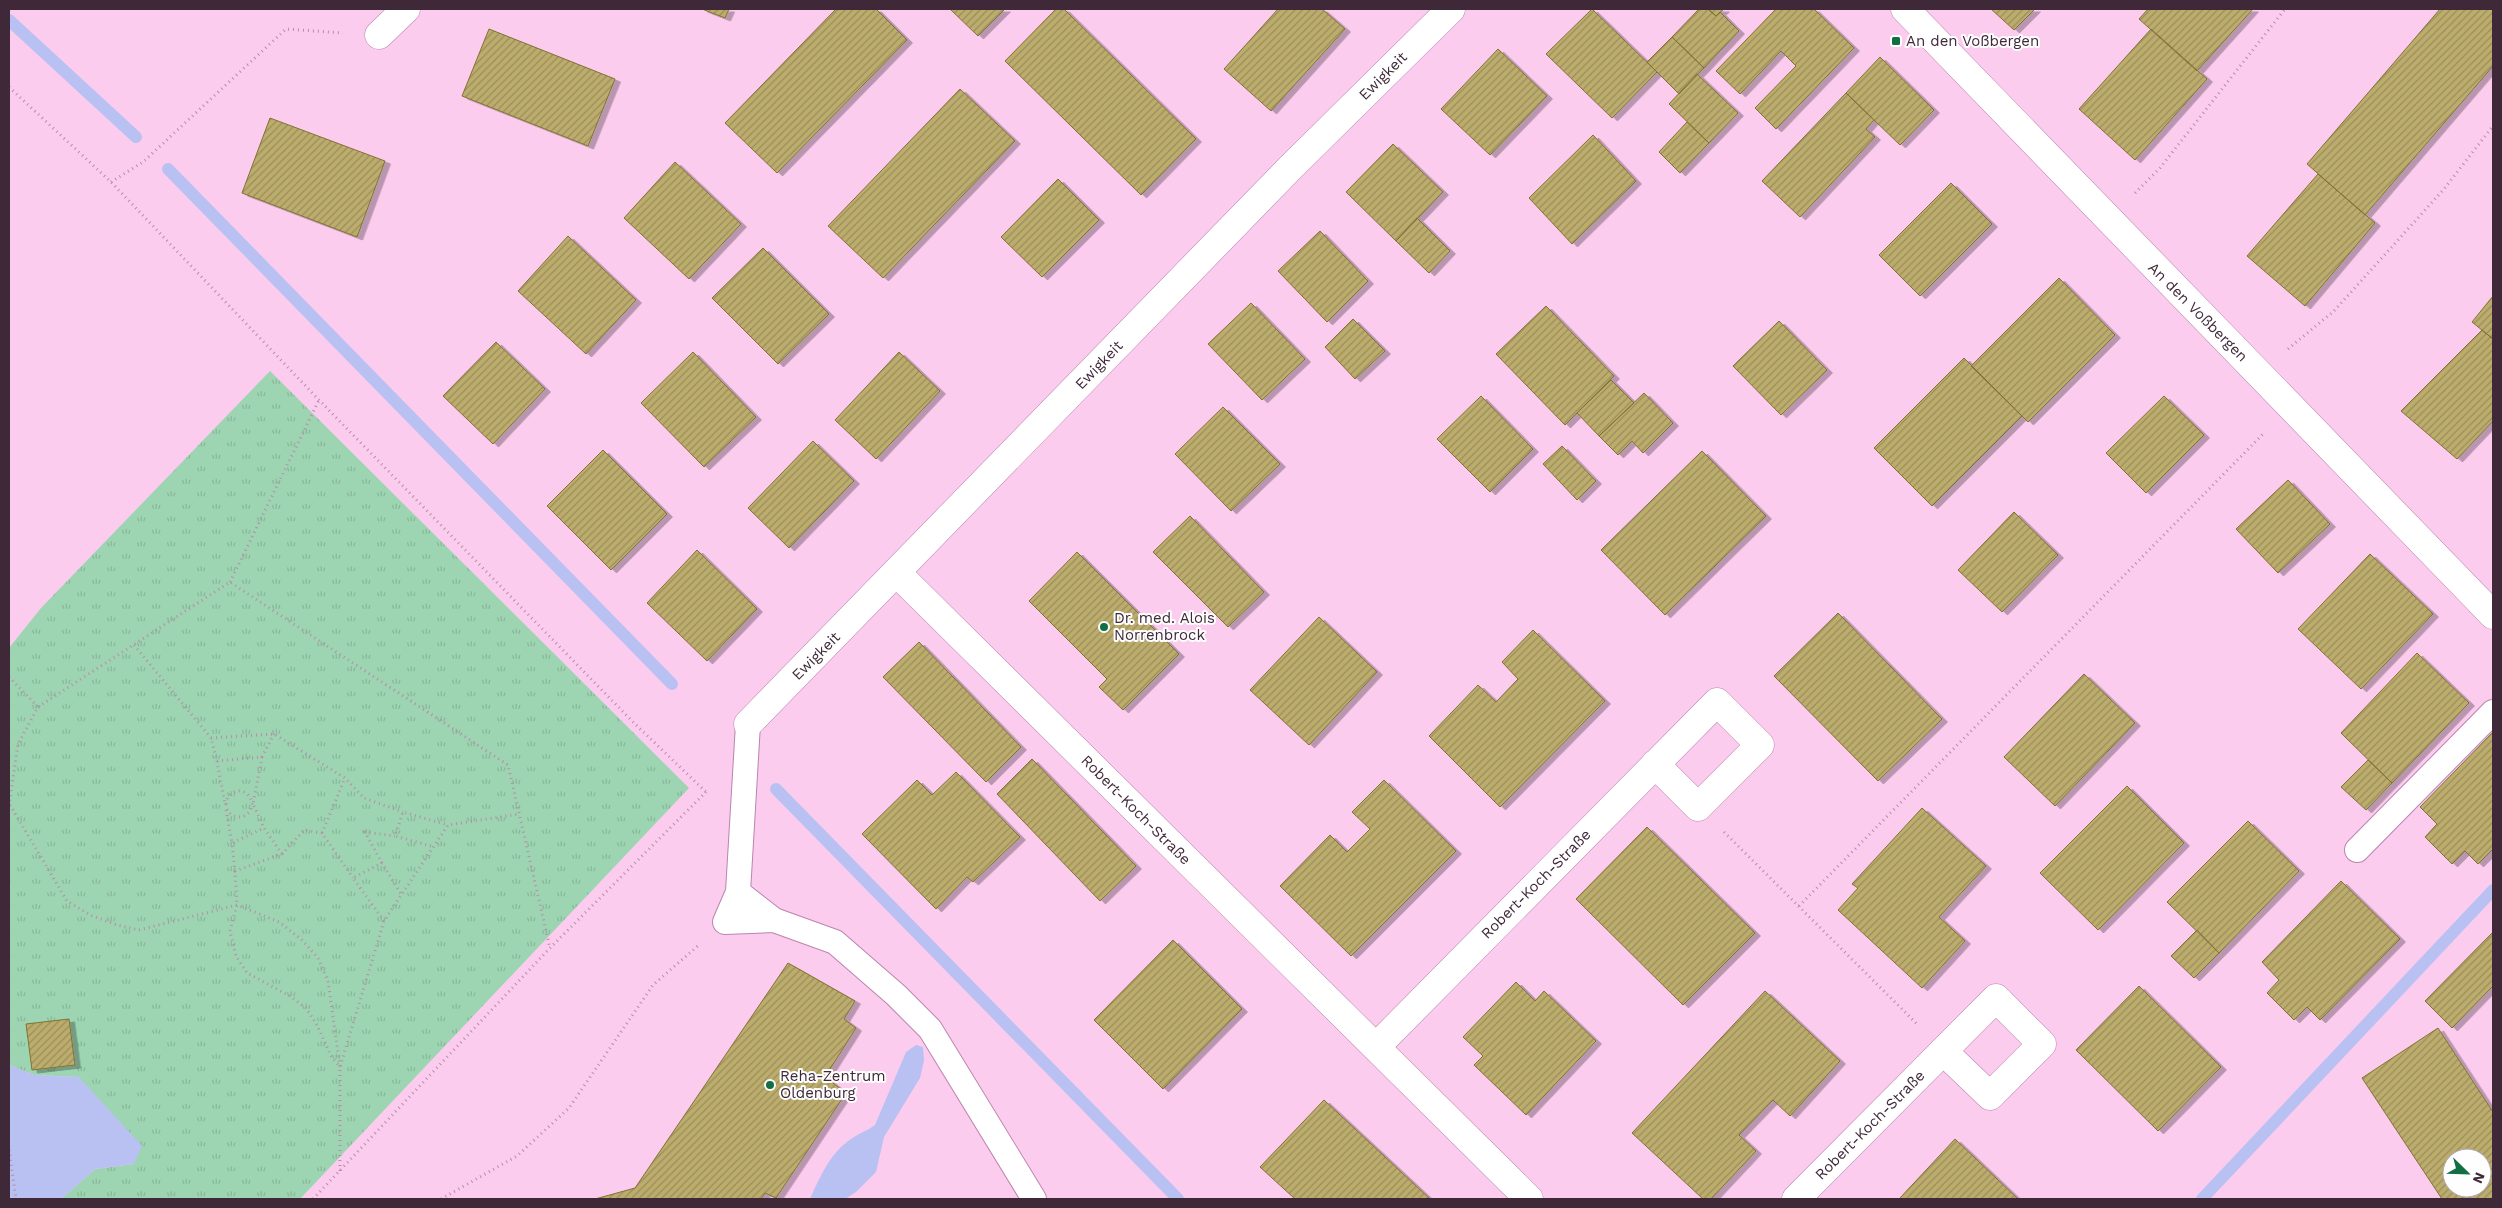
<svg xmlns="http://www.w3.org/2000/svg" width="2502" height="1208" font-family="'Work Sans',sans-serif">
	<defs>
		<pattern id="park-tufts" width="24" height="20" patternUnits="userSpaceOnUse" patternTransform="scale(1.25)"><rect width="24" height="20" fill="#9dd5b2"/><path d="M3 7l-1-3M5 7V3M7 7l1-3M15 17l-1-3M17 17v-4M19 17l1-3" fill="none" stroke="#88b79a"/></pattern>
		<pattern id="building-hatch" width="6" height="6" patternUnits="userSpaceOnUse" patternTransform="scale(1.25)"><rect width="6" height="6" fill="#bcad6d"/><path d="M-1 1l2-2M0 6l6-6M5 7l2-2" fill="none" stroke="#9a8d5b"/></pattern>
		<filter id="shadow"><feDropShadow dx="5.5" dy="3" stdDeviation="0" flood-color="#0004"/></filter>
	</defs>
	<rect width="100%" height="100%" fill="#fcccee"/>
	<!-- park -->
	<path fill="url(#park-tufts)" d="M270 371 689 788 300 1199H61L95 1169 134 1164 79 1077 34 1075 9 1065V648L41 608Z"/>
	<!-- water -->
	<path fill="#b8c1f2" d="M916 1045 923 1047 924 1060 920 1078 884 1137 876 1172 856 1192 845 1199H810C820 1177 830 1153 851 1139 859 1133 867 1131 875 1125L906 1052Z
		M9 1065 34 1075 79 1077 142 1146 134 1164 95 1169 61 1199H9Z"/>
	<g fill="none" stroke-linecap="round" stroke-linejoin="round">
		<!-- stream -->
		<path stroke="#b8c1f2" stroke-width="12" d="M9 20 136 137
			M168 169 672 684
			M776 789 1178 1199
			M2202 1199 2493 890"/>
	</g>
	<!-- building -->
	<path fill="url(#building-hatch)" stroke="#817232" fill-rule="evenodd" filter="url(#shadow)" d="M702 9H729L725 18Z
		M836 9H876L907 40 777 173 725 123Z
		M950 9H1005L978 36Z
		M1056 9H1064L1196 139 1141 195 1005 61Z
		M1278 9H1322L1345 29 1271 111 1224 69Z
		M1592 9 1657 72 1612 118 1546 54Z
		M1699 9H1708L1716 16 1720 12 1739 31 1704 68 1672 37Z
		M1708 9H1724L1716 16Z
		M1776 9H1814L1854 48 1776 129 1755 108 1796 66 1781 51 1740 94 1716 71Z
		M1991 9H2035L2014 30Z
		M2148 9H2253L2197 71 2139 19Z
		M2440 9H2493V66L2365 215 2307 164Z
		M489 29 615 79 588 146 462 96Z
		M2151 29 2207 79 2135 160 2079 109Z
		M1672 37 1704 68 1679 94 1647 62Z
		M1498 49 1547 96 1490 155 1441 109Z
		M1880 57 1934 110 1900 145 1846 93Z
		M1697 74 1738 113 1709 143 1669 104Z
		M960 89 1015 141 883 278 828 226Z
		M1846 93 1874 120 1866 129 1875 137 1800 217 1762 181Z
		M270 118 385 161 357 237 242 193Z
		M1687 122 1709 143 1680 173 1659 152Z
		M1593 135 1636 181 1572 244 1529 198Z
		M1393 144 1443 192 1396 241 1346 192Z
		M675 162 741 224 689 279 624 218Z
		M2318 174 2375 223 2305 306 2247 256Z
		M1058 179 1099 220 1042 277 1001 237Z
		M1951 183 1992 224 1920 296 1879 255Z
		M1417 218 1450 251 1429 273 1396 241Z
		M1320 231 1368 281 1327 322 1278 271Z
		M568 236 636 300 586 354 518 291Z
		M763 248 829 314 778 364 712 298Z
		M2059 278 2115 335 2028 422 1971 366Z
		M2493 296V339L2472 322Z
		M1251 303 1305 359 1262 400 1208 344Z
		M1546 306 1614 376 1565 425 1496 354Z
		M1353 319 1385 351 1355 379 1325 347Z
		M1779 321 1827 370 1781 415 1733 366Z
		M2482 330 2493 339V421L2457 459 2401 411Z
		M496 342 545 389 493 444 443 396Z
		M693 352 756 417 704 467 641 403Z
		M899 352 940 391 876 459 835 420Z
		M1964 358 2022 416 1932 506 1874 448Z
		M1611 380 1634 403 1599 436 1577 413Z
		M1644 393 1673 423 1643 453 1632 441 1618 455 1599 436Z
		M1481 396 1533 449 1490 492 1437 439Z
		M2164 396 2204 435 2146 493 2106 453Z
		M1223 407 1280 464 1231 511 1175 454Z
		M813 441 854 481 789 548 748 508Z
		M1562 446 1596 481 1577 500 1543 464Z
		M603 450 667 514 611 570 547 506Z
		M1702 451 1766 516 1665 615 1601 550Z
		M2288 480 2330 524 2278 573 2236 529Z
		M2014 512 2058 555 2002 612 1958 570Z
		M1190 516 1264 592 1228 627 1153 552Z
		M697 550 757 609 707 661 647 603Z
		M1077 552 1179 654 1123 710 1099 687 1107 679 1029 601Z
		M2370 554 2433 614 2361 689 2298 629Z
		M1838 613 1942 719 1878 781 1774 676Z
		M1319 617 1377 672 1309 745 1250 690Z
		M1533 630 1605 701 1500 807 1429 736 1478 685 1496 702 1518 679 1502 662Z
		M919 642 1021 747 986 782 883 677Z
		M2417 653 2469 703 2392 783 2341 733Z
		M2084 674 2135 723 2055 806 2004 757Z
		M2493 732V849L2478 864 2465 851 2452 864 2425 837 2437 824 2420 807Z
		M1032 759 1136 866 1100 901 997 794Z
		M2368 760 2392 783 2366 810 2341 787Z
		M956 772 1020 837 973 882 967 877 936 909 862 834 917 780 932 795Z
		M1384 780 1456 851 1351 956 1280 886 1330 835 1347 852 1370 829 1352 812Z
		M2127 786 2184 843 2098 930 2040 873Z
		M1922 808 1986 866 1939 917 1965 941 1922 988 1838 910 1858 888 1852 884Z
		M2248 821 2299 871 2219 953 2167 902Z
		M1647 827 1755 933 1683 1005 1576 899Z
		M2341 881 2400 939 2320 1020 2307 1007 2294 1020 2267 993 2279 980 2262 962Z
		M2197 930 2219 953 2194 978 2171 956Z
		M2493 932V986L2452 1028 2425 1001Z
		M1173 940 1242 1009 1163 1089 1094 1020Z
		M788 963 855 1001 844 1019 856 1028 825 1077 846 1093 776 1198 765 1193 761 1199H595L635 1188Z
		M1516 982 1535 1001 1544 991 1596 1041 1526 1115 1474 1065 1483 1056 1463 1037Z
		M2139 986 2221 1067 2158 1131 2076 1050Z
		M1765 991 1840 1061 1790 1116 1773 1100 1739 1135 1756 1151 1711 1199H1703L1632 1133Z
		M69 1019 75 1065 32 1070 26 1024Z
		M2438 1028 2493 1112V1199H2442L2362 1078ZM2452 1158H2482V1188H2452Z
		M1324 1100 1430 1199H1295L1260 1167Z
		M1955 1139 2018 1199H1899Z"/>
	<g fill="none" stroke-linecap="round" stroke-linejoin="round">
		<!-- service casing -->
		<g stroke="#bb84ad" stroke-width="26">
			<path id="service" d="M2357 850 2493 712
				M738 892 774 920 725 922 738 892 748 724
				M774 920 835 942 896 995 930 1029 1034 1199"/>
		</g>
		<!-- minor casing -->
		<g stroke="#bb84ad" stroke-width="29">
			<path id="minor" d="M1905 9 2493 615
				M379 35 406 9
				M897 573 1529 1199
				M748 724 1290 168 1451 9
				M1376 1047 1717 702 1760 745 1698 807 1655 764
				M1796 1199 1996 998 2042 1044 1990 1096 1943 1051"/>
		</g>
		<!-- path -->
		<path stroke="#b48ea9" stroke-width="3" stroke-dasharray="1 4" stroke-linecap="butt" d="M9 87 111 182 319 400 633 722 706 792
			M111 182 143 162 286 29 343 33
			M2135 193 2160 168 2285 9
			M2288 349 2334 311 2444 189 2493 126
			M230 582 319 400
			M134 645 211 738
			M9 677 38 707
			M274 734 262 757 217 761 211 738 274 734 345 778 364 798 403 812
			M262 757 253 804 264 828
			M217 761 225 804
			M226 804a13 13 0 1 1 26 0a13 13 0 1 1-26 0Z
			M10 805 67 901 90 915 117 925 139 930 237 905 279 922 301 939 318 958 328 981 340 1067 331 1056 317 1025 306 1008 290 996 247 973 236 956 230 931 237 905 235 871
			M9 806 18 744 38 707 230 582 508 765 550 948
			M226 810 232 843
			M1724 832 1918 1025
			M322 833 345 778
			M431 846 395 836 403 812 448 825
			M282 854 264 828 232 843 235 871 282 854 304 830 322 833 353 878
			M382 863 365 832 395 836
			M1799 906 2265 432
			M384 921 353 878 382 863 401 894
			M9 1150 16 1199
			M340 1171V1067L384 921 448 825 519 814
			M313 1199 550 948 706 792
			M441 1199 517 1156 569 1108 653 985 700 944"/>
		<!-- service -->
		<use href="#service" stroke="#fff" stroke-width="24"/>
		<!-- minor -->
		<use href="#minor" stroke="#fff" stroke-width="28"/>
	</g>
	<!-- markers -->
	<g fill="#126e43" stroke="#fefefe" stroke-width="2">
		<rect x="1891" y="36" width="10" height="10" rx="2.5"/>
		<circle cx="1104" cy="627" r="5"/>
		<circle cx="770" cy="1085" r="5"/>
	</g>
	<g text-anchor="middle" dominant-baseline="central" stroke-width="4" stroke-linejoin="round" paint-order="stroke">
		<!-- poi labels -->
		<g font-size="15" fill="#3f2939" stroke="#fefefe" text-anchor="start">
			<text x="1906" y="41">An den Voßbergen</text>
			<text x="1114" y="618">Dr. med. Alois<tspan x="1114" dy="17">Norrenbrock</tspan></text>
			<text x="780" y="1076">Reha-Zentrum<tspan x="780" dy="17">Oldenburg</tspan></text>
		</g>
		<!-- street labels -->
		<g font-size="15" fill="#3f2939" stroke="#fefefe">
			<text transform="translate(1383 76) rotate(-45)">Ewigkeit</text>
			<text transform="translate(2198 312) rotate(45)">An den Voßbergen</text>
			<text transform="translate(1099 365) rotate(-46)">Ewigkeit</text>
			<text transform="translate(816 656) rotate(-45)">Ewigkeit</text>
			<text transform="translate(1136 810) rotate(45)">Robert-Koch-Straße</text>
			<text transform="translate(1536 884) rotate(-45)">Robert-Koch-Straße</text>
			<text transform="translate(1870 1125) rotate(-45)">Robert-Koch-Straße</text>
		</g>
	</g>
	<!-- border -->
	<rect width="2502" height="1208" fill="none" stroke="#3f2939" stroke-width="20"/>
	<!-- north arrow -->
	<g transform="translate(2467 1173) rotate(113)"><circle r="24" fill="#fefefe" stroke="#b2a9af"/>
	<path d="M0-4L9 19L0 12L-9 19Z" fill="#126e43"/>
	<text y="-8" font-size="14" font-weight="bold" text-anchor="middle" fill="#3f2939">N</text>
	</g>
</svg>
